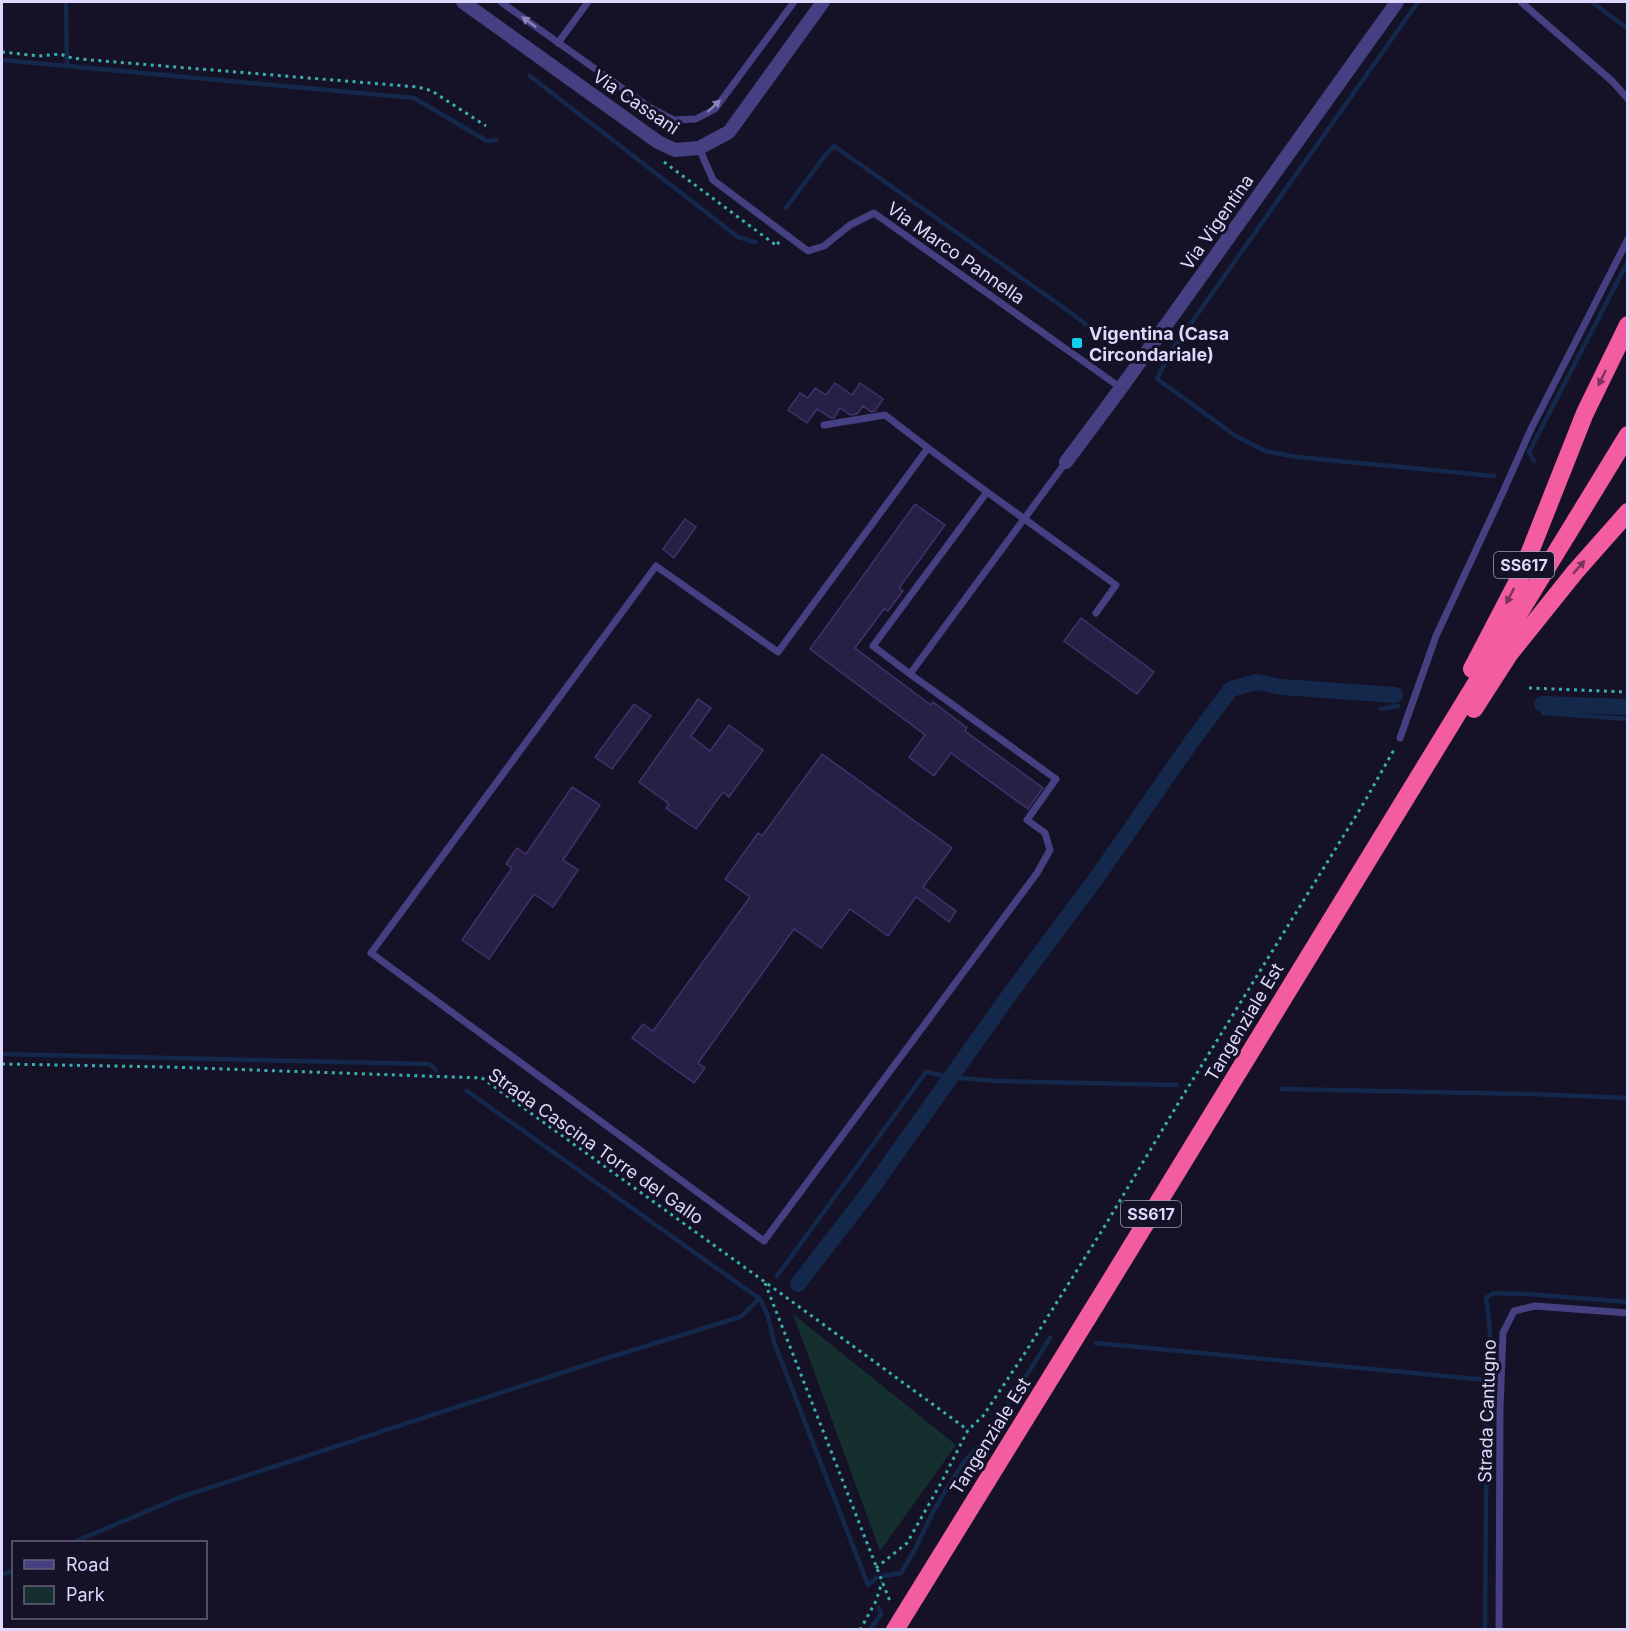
<svg xmlns="http://www.w3.org/2000/svg" width="1629" height="1631" font-family="Inter,sans-serif">
	<rect width="100%" height="100%" fill="#151126"/>
	<!-- green -->
	<path fill="#152f2f" d="M793 1314 956 1445 880 1551Z"/>
	<g fill="none" stroke-linecap="round" stroke-linejoin="round">
		<!-- stream -->
		<path stroke="#14284c" stroke-width="4.5" d="M66 2 67 66
			M1418 2 1170 353 1157 379 1236 436 1265 451 1297 457 1494 476
			M1592 2 1628 29
			M2 60 414 98 487 141 496 140
			M530 76 738 237 755 242
			M786 208 823 158 834 146 1074 315 1112 345
			M1534 461 1529 452 1628 261
			M1381 709 1398 706
			M1543 713 1628 719
			M2 1054 429 1064 436 1070
			M961 1078 996 1081 1176 1085
			M1282 1089 1531 1094 1628 1098
			M467 1091 760 1299 768 1316 774 1342 868 1585 876 1578
			M777 1276 926 1072 945 1076
			M1096 1343 1487 1380
			M74 1542 178 1498 604 1359 740 1317C748 1312 752 1303 760 1299
			M2 1575 14 1570
			M883 1576 901 1573 914 1551 934 1510 963 1463 989 1435 1050 1338
			M870 1630 881 1614 879 1608
			M1485 1630 1487 1380C1492 1351 1491 1326 1486 1298L1494 1293 1528 1294 1628 1302"/>
		<!-- canal -->
		<path stroke="#14284c" stroke-width="16" d="M1542 704 1628 707
			M798 1284 872 1188 1010 994 1095 880 1192 741 1231 689 1257 682 1282 687 1395 695"/>
	</g>
	<!-- building -->
	<path fill="#281f45" stroke="#41326f" stroke-width="1.5" d="M835 383 852 395 860 383 883 399 875 411 871 412 863 406 857 414 850 415 840 408 834 418H831L817 409 807 423 788 410 800 393 808 398 815 388 826 395Z
		M915 504 945 525 899 588 903 591 888 611 884 609 855 648 931 705 933 702 967 728 965 731 1043 788 1028 809 951 753 934 776 909 757 925 735 810 649Z
		M685 519 696 527 674 558 663 549Z
		M1081 618 1154 672 1137 694 1064 641Z
		M698 699 711 708 691 736 710 751 729 725 763 750 729 797 723 792 696 829 666 808 669 804 639 782Z
		M634 704 651 716 612 769 595 757Z
		M822 754 952 848 923 887 956 911 949 922 916 897 888 936 850 909 821 948 794 929 698 1063 705 1068 694 1083 632 1038 643 1024 653 1031 750 897 725 879 758 833 762 836Z
		M572 787 600 805 563 860 578 870 553 907 534 894 489 959 462 940 512 868 506 864 517 848 526 854Z"/>
	<g fill="none" stroke-linecap="round" stroke-linejoin="round">
		<!-- path -->
		<path stroke="#39b0ad" stroke-width="3" stroke-dasharray="3 4.5" stroke-linecap="butt" d="M2 52 39 56 60 54 72 58 91 60 418 87 432 91 486 126
			M664 162 777 246 779 241
			M1529 688 1628 692
			M2 1064 168 1067 482 1078 783 1295 968 1430
			M765 1283 891 1604
			M876 1568 907 1543 941 1483 968 1430 983 1416 1023 1356 1103 1229 1179 1102 1362 806 1395 748
			M860 1630 876 1601 882 1582"/>
		<!-- lane -->
		<path stroke="#454081" stroke-width="7" d="M501 2 649 107 674 120 696 119 715 109 794 2
			M1521 2 1612 81 1628 99
			M558 43 588 2
			M699 148 713 180 808 251 824 246 850 225 874 213 1121 388
			M824 425 885 415 928 448 778 652 656 566 371 953 764 1241 1037 873 1050 850 1045 833 1027 820 1056 779 910 674
			M928 448 987 492
			M1066 462 1024 519 910 674 873 646 987 492 1116 585 1096 613
			M1400 738 1436 636 1503 492 1531 429 1628 239
			M1499 1630 1500 1408 1503 1333 1514 1311 1535 1306 1628 1313"/>
		<!-- street -->
		<path stroke="#454081" stroke-width="14" d="M463 2 658 142 675 150 699 148 729 132 823 2
			M1066 462 1121 388 1397 2"/>
		<!-- highway -->
		<path stroke="#f35d9f" stroke-width="18" d="M1472 669 1520 577 1585 413 1628 325
			M1474 709 1510 653 1575 572 1628 512
			M895 1630 1106 1288 1628 435"/>
	</g>
	<!-- one-way arrows -->
	<defs><path id="oneway-solid" d="M-6-.8H1V-3.2L6.5 0L1 3.2V.8H-6Z" transform="scale(1.5)"/></defs>
	<g fill="#8a84b8">
		<use href="#oneway-solid" transform="translate(529 22) rotate(-144)"/>
		<use href="#oneway-solid" transform="translate(714 106) rotate(-44)"/>
	</g>
	<g fill="#79335c">
		<use href="#oneway-solid" transform="translate(1602 378) rotate(116)"/>
		<use href="#oneway-solid" transform="translate(1579 567) rotate(-49)"/>
		<use href="#oneway-solid" transform="translate(1510 596) rotate(117)"/>
	</g>
	<!-- markers -->
	<rect fill="#13d0ee" stroke="#151126" stroke-width="2" x="1071" y="337" width="12" height="12" rx="3"/>
	<g text-anchor="middle" dominant-baseline="central" stroke-width="6" stroke-linejoin="round" paint-order="stroke">
		<!-- shield labels -->
		<g fill="#151126" stroke="#a29cbc" stroke-width="1.5">
			<rect x="1494" y="552" width="60" height="26" rx="4.5"/>
			<rect x="1121" y="1201" width="60" height="26" rx="4.5"/>
		</g>
		<g font-size="16" font-weight="bold" fill="#ded8fc">
			<text x="1524" y="565">SS617</text>
			<text x="1151" y="1214">SS617</text>
		</g>
		<!-- street labels -->
		<g font-size="18" fill="#ded8fc" stroke="#151126">
			<text transform="translate(636 102) rotate(34)">Via Cassani</text>
			<text transform="translate(1217 222) rotate(-55)">Via Vigentina</text>
			<text transform="translate(956 253) rotate(35)">Via Marco Pannella</text>
			<text transform="translate(1244 1022) rotate(-59)">Tangenziale Est</text>
			<text transform="translate(596 1146) rotate(35)">Strada Cascina Torre del Gallo</text>
			<text transform="translate(1487 1411) rotate(-88)">Strada Cantugno</text>
			<text transform="translate(990 1436) rotate(-58)">Tangenziale Est</text>
		</g>
		<!-- poi labels -->
		<g font-size="18" font-weight="bold" fill="#ded8fc" stroke="#151126" text-anchor="start">
			<text x="1089" y="333">Vigentina (Casa<tspan x="1089" dy="21">Circondariale)</tspan></text>
		</g>
	</g>
	<!-- border -->
	<rect width="1629" height="1631" fill="none" stroke="#ded8fc" stroke-width="6"/>
	<!-- legend -->
	<rect x="12" y="1541" width="195" height="78" fill="#151126" stroke="#65617c" stroke-width="1.5"/>
	<rect x="24" y="1560" width="30" height="9" fill="#454081" stroke="#65617c" stroke-width="1.5"/>
	<text x="66" y="1571" font-size="18" fill="#ded8fc">Road</text>
	<rect x="24" y="1586" width="30" height="18" fill="#152f2f" stroke="#65617c" stroke-width="1.5"/>
	<text x="66" y="1601" font-size="18" fill="#ded8fc">Park</text>
</svg>
